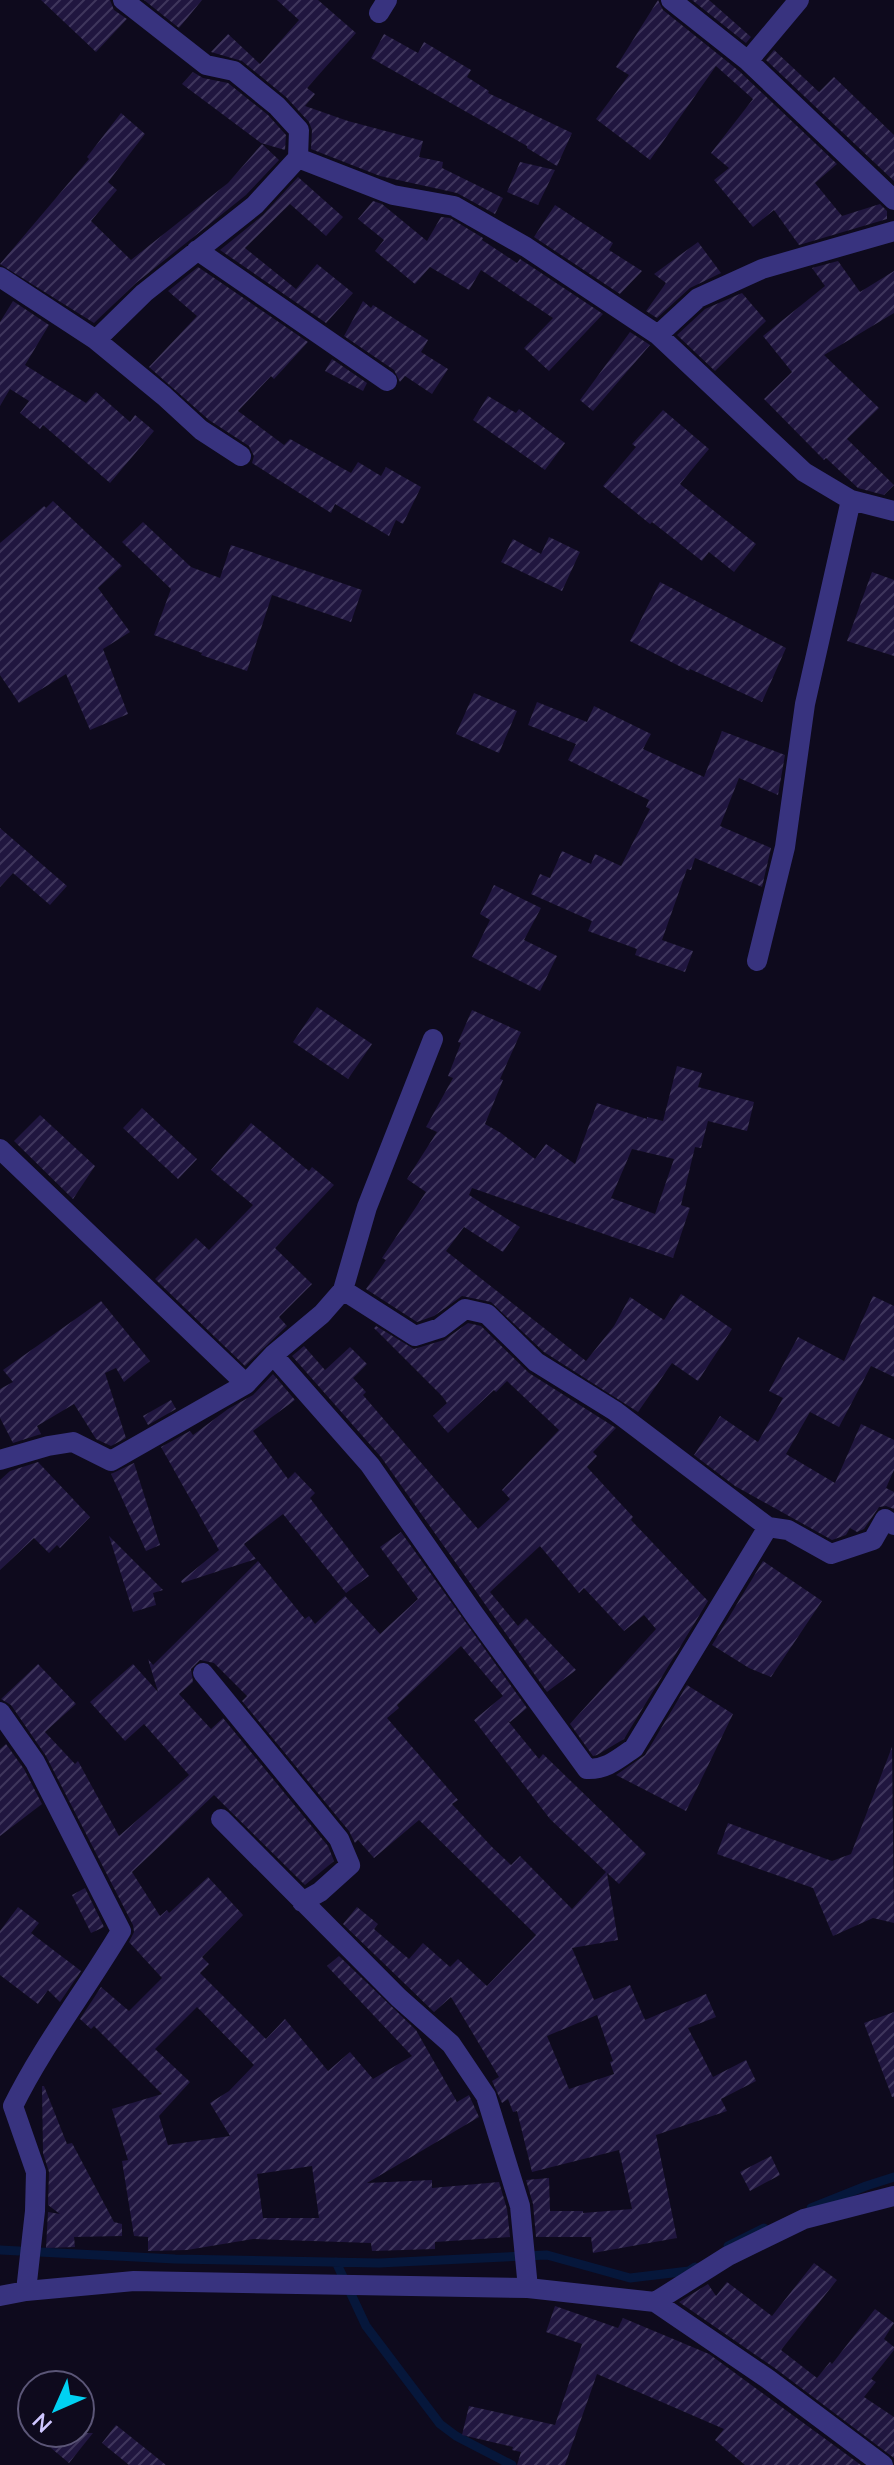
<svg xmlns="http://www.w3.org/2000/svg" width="894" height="2465" font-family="Mulish,sans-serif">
	<defs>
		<pattern id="building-hatch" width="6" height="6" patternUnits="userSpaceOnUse" patternTransform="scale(2)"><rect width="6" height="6" fill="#20163f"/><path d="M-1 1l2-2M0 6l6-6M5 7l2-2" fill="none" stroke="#3f365c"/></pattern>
	</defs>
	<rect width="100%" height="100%" fill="#0e0a1d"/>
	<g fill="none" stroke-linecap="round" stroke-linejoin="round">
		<!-- stream -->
		<path stroke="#06173b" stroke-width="9" d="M811 2208 866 2186 894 2177
			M728 2246 764 2228
			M0 2250 175 2259 379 2263 547 2255 630 2278 689 2271 695 2267
			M336 2262 366 2326 440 2424 456 2436 512 2465"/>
	</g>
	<!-- building -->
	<path fill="url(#building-hatch)" fill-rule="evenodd" d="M41 0H110L114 10 127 19 96 52Z
		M144 0H202L179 28Z
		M277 0H318L356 33 307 88 315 94 305 106 348 121 423 141 419 157 443 162 442 168 503 198 495 214 457 193 380 176 311 149 312 130 309 122 286 97 242 61 211 52 228 34 260 64 299 20Z
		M658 0 663 10 739 71 837 164 815 183 842 216 880 204 887 211V219L799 245 774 210 753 227 714 180 729 168 711 153 753 99 716 66 650 160 596 119 629 75 616 67Z
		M692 0H709L751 37 746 43Z
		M384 34 418 53 424 42 471 70 467 77 489 91 488 93 572 133 557 166 527 148V146L371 58Z
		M774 50 819 92 834 77 894 135V181L766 60Z
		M193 72 203 78 228 83 268 115 286 135 285 150 261 143 182 84Z
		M121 113 145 134 108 182 117 190 91 221 131 260 228 183 262 144 279 160 246 195 136 283 94 323 0 264 89 159 87 157Z
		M520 162 555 170 538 205 507 192Z
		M298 177 343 217 326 236 290 204 245 248 296 289 317 264 353 293 326 323 220 250 263 215Z
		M373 201 382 204 427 241 441 217 450 218 483 238 482 240 517 263 520 259 603 314 549 371 524 348 553 318 481 270 469 290 430 267 415 284 375 251 384 240 358 219Z
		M555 205 613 243 609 250 642 271 620 294 534 237Z
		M698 242 721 273 690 288 657 318 646 311 666 283 654 274Z
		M838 261 860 292 894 271V313L824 355 879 408 847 439 894 485 884 495 858 488 826 458 824 460 764 399 792 372 763 336 825 286 812 268Z
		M198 267 308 342 274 379 271 376 238 411 284 445 290 439 351 473 358 462 381 476 386 467 421 487 403 524 396 520 389 536 335 504 331 513 252 463 254 456 249 446 209 420 149 367 197 316 168 291Z
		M742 293 766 321 715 371 677 335 705 309Z
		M13 301 49 325 25 365 86 403 96 392 130 422 135 415 154 431 110 483 43 425 40 429 20 413 29 401 10 389 0 406V322Z
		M363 301 371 308 373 305 428 340 421 352 448 369 432 394 405 376 400 382 394 370 344 336Z
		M630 332 650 345 593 411 580 400Z
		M332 359 367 383 363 391 325 371Z
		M488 396 516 413 519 409 565 443 545 470 473 420Z
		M663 410 709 449 680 484 756 544 734 572 709 552 702 561 652 522 650 524 603 486 636 447 632 444Z
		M53 501 122 566 98 588 130 632 103 649 128 714 90 730 66 674 19 703 0 675V543L44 506 46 508Z
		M143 522 191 567 220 578 231 545 362 590 351 622 272 595 247 671 201 655 202 653 154 635 171 589 122 542Z
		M549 537 580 552 562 591 501 562 513 539 541 554Z
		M872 572 894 580V656L847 641Z
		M660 582 786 648 762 702 690 669 689 671 630 641Z
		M474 693 517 711 499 753 456 734Z
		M537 702 587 722 594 706 651 734 643 749 704 777 722 731 785 755 778 795 739 778 720 826 771 848 762 887 695 858 691 870 687 869 662 940 693 951 685 972 635 955 637 949 588 931 592 921 531 894 540 874 550 878 562 851 591 864 595 854 621 866 650 809 646 807 649 800 568 760 576 744 528 725Z
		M0 828 67 886 50 905 13 873 0 887Z
		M494 885 541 908 524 940 557 956 540 991 472 957 490 920 480 914Z
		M317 1007 372 1044 348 1079 293 1042Z
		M472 1010 521 1032 500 1079 503 1080 485 1124 501 1133 535 1159 546 1144 575 1164 597 1103 647 1119V1117L663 1121 677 1066 702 1073 698 1087 754 1102 747 1131 708 1121 701 1148 695 1147 681 1205 690 1208 673 1258 472 1188 469 1195 520 1227 503 1252 464 1227 446 1251 586 1361 614 1326 630 1297 664 1320 681 1294 732 1329 698 1381 672 1363 638 1412 544 1352 491 1302 462 1296 434 1316 417 1322 366 1289 386 1260 382 1258 426 1192 407 1179 437 1132 426 1127 453 1078 448 1076 461 1043 458 1042ZM632 1149 674 1159 655 1214 611 1198Z
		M142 1108 197 1159 178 1179 123 1128Z
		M40 1115 95 1166 73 1199 14 1141Z
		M251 1123 309 1171 312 1167 334 1185 275 1248 312 1284 279 1317 287 1326 245 1366 155 1279 196 1238 209 1250 253 1205 211 1170Z
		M873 1296 894 1306V1377L871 1366 839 1427 810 1412 786 1454 835 1483 861 1424 894 1440V1470L886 1488 894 1492V1509L886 1506 879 1507 864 1529 857 1532 850 1528 846 1535 832 1540 735 1486 694 1455 720 1416 758 1442 783 1398 769 1391 798 1337 844 1361Z
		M101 1301 150 1361 124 1382 116 1368 105 1373 126 1438 111 1446 96 1439 74 1404 37 1426 41 1434 13 1443 0 1418V1389L13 1382 3 1370Z
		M468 1323 481 1326 529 1373 616 1428 593 1452 597 1456 587 1467 633 1517 631 1520 708 1601 624 1739 597 1755 593 1756 570 1724 656 1629 644 1615 624 1631 584 1588 579 1593 540 1546 490 1592 518 1626 526 1618 576 1670 547 1692 381 1457 292 1356 304 1346 325 1370 350 1347 367 1364 353 1378 366 1392 363 1395 478 1529 510 1499 502 1490 559 1430 507 1381 496 1392 494 1390 448 1433 433 1416 447 1403 442 1396 374 1328 376 1326 414 1349 444 1340Z
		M273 1374 295 1400 253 1431 288 1479 295 1472 315 1493 310 1498 369 1576 346 1593 283 1514 244 1544 256 1559 182 1583 181 1581 219 1550 161 1447 190 1431 193 1435 228 1409 253 1395Z
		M171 1400 176 1409 148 1425 143 1416Z
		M38 1462 90 1517 60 1548 57 1545 49 1553 34 1538 0 1570V1480L10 1471Z
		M134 1463 160 1545 146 1551 111 1474Z
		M401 1532 527 1708 510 1722 508 1721 539 1759 543 1754 646 1854 619 1884 607 1873 618 1940 572 1948 594 2000 630 1985 645 2020 706 1994 716 2017 688 2028 713 2077 746 2060 756 2081 721 2099 727 2111 656 2135 677 2238 593 2253 591 2237H536L533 2204 526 2180 549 2178 550 2211H583V2213L632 2209 619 2150 532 2172 517 2111 513 2112 508 2099 502 2103 492 2081 499 2077 451 1997 434 2012 343 1924 357 1907 378 1924 374 1929 409 1959 423 1943 450 1967 458 1959 487 1986 536 1935 419 1820 374 1858 358 1840 355 1843 349 1831 242 1701 247 1696 214 1663 200 1660 191 1669 193 1682 179 1694 211 1729 223 1718 328 1846 334 1861 305 1885 214 1795 132 1872 160 1916 167 1910 169 1913 208 1877 243 1915 202 1957 209 1964 200 1973 266 2039 285 2019 328 2071 350 2052 373 2079 412 2056 327 1966 339 1956 416 2030 457 2102 469 2095 479 2117 367 2183 432 2180V2188L499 2182 507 2209 510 2237 435 2242V2249L372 2251 371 2243 253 2239 187 2250 148 2251V2237L134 2236 122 2161 128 2160 112 2109 162 2094 94 2026 91 2029 80 2019 101 1987 129 2011 162 1978 129 1942 134 1932 133 1925 46 1756 11 1705 1 1699 38 1664 76 1704 45 1732 75 1764 78 1761 119 1836 189 1775 144 1724 125 1741 90 1702 133 1664 158 1692 148 1659 153 1665 258 1561 305 1619 309 1616 315 1624 345 1596 380 1634 418 1599 380 1547ZM461 1646 503 1696 474 1720 550 1819 606 1872 572 1909 520 1856 511 1865 492 1847 452 1804 458 1800 387 1718 399 1708 397 1705ZM197 2007 254 2065 229 2091 210 2103 230 2136 168 2145 159 2116 190 2082 155 2049ZM597 2015 613 2061 610 2062 614 2074 569 2089 547 2036ZM312 2166 319 2218H263L257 2174Z
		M109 1536 163 1590 153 1593 156 1605 133 1612Z
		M763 1561 822 1601 771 1677 749 1668 712 1645Z
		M687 1685 733 1714 686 1811 616 1775 645 1755Z
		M6 1744 24 1769 42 1804 0 1836V1749Z
		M892 1747 894 1923 873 1918 833 1936 813 1888 717 1854 728 1823 832 1861 851 1854Z
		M85 1888 104 1927 91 1933 72 1895Z
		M18 1907 39 1923 31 1933 81 1971 60 2002 48 1990 38 2004 0 1975V1931Z
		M894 2012V2097H892L864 2023Z
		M42 2086H44L67 2144 72 2143 114 2222 122 2224V2236L74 2237 75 2247 46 2248 48 2212 60 2214 48 2205 49 2172 43 2153Z
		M771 2156 780 2175 750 2191 740 2172Z
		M814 2263 837 2280 781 2350 817 2378 830 2362 832 2364 875 2309 894 2323 884 2339 894 2347V2350L871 2379 876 2382 864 2397 894 2417V2458L776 2369 679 2302 708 2284 716 2296 727 2282 772 2316Z
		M555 2306 618 2328 623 2318 709 2354 861 2465H745L715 2440 724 2429 597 2374 565 2465H517L521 2452 512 2450 513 2447 462 2435 469 2406 555 2425 582 2344 546 2332Z
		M116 2425 166 2465H129L102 2443Z
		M64 2433H93L69 2463 51 2448Z"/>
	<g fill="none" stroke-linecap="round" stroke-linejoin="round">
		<!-- minor -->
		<path stroke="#38337f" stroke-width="20" d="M123 0 206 65 234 71 277 106 299 130 298 158 393 195 454 206 526 247 658 335 804 472 851 500 894 511
			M671 0 748 61 894 200
			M379 13 387 0
			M748 61 799 0
			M197 250 387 381
			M0 277 96 340 164 396 201 430 241 456
			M658 335 698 298 762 269 894 231
			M96 340 144 293 255 205 298 158
			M757 961 785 847 805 704 851 500
			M0 1149 246 1384
			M343 1290 415 1336 440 1328 465 1309 487 1314 536 1362 615 1411 768 1527 788 1530 831 1554 873 1540 885 1519 894 1525
			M273 1355 370 1465 474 1614 587 1769C606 1770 618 1759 634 1748L768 1527
			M0 1460 48 1446 73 1442 111 1461 246 1384 273 1355 322 1314 343 1290 367 1207 433 1039
			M203 1673 339 1839 350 1865 320 1892 302 1902
			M0 1712 35 1762 121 1931C86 1990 43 2045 13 2106L36 2172 35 2211 26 2291
			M221 1819 399 1998 451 2044 486 2096 520 2206 528 2288
			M0 2296 26 2291 134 2281 528 2288 655 2302 728 2256 804 2219 894 2196
			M655 2302 768 2379 883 2465"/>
	</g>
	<!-- north arrow -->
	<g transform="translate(56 2409) rotate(225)"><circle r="38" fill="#0e0a1d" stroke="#5b5677" stroke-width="2"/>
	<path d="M0-6L14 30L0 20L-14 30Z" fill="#00d1f2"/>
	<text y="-12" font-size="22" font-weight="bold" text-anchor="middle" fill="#cfc7ff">N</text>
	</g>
</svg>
